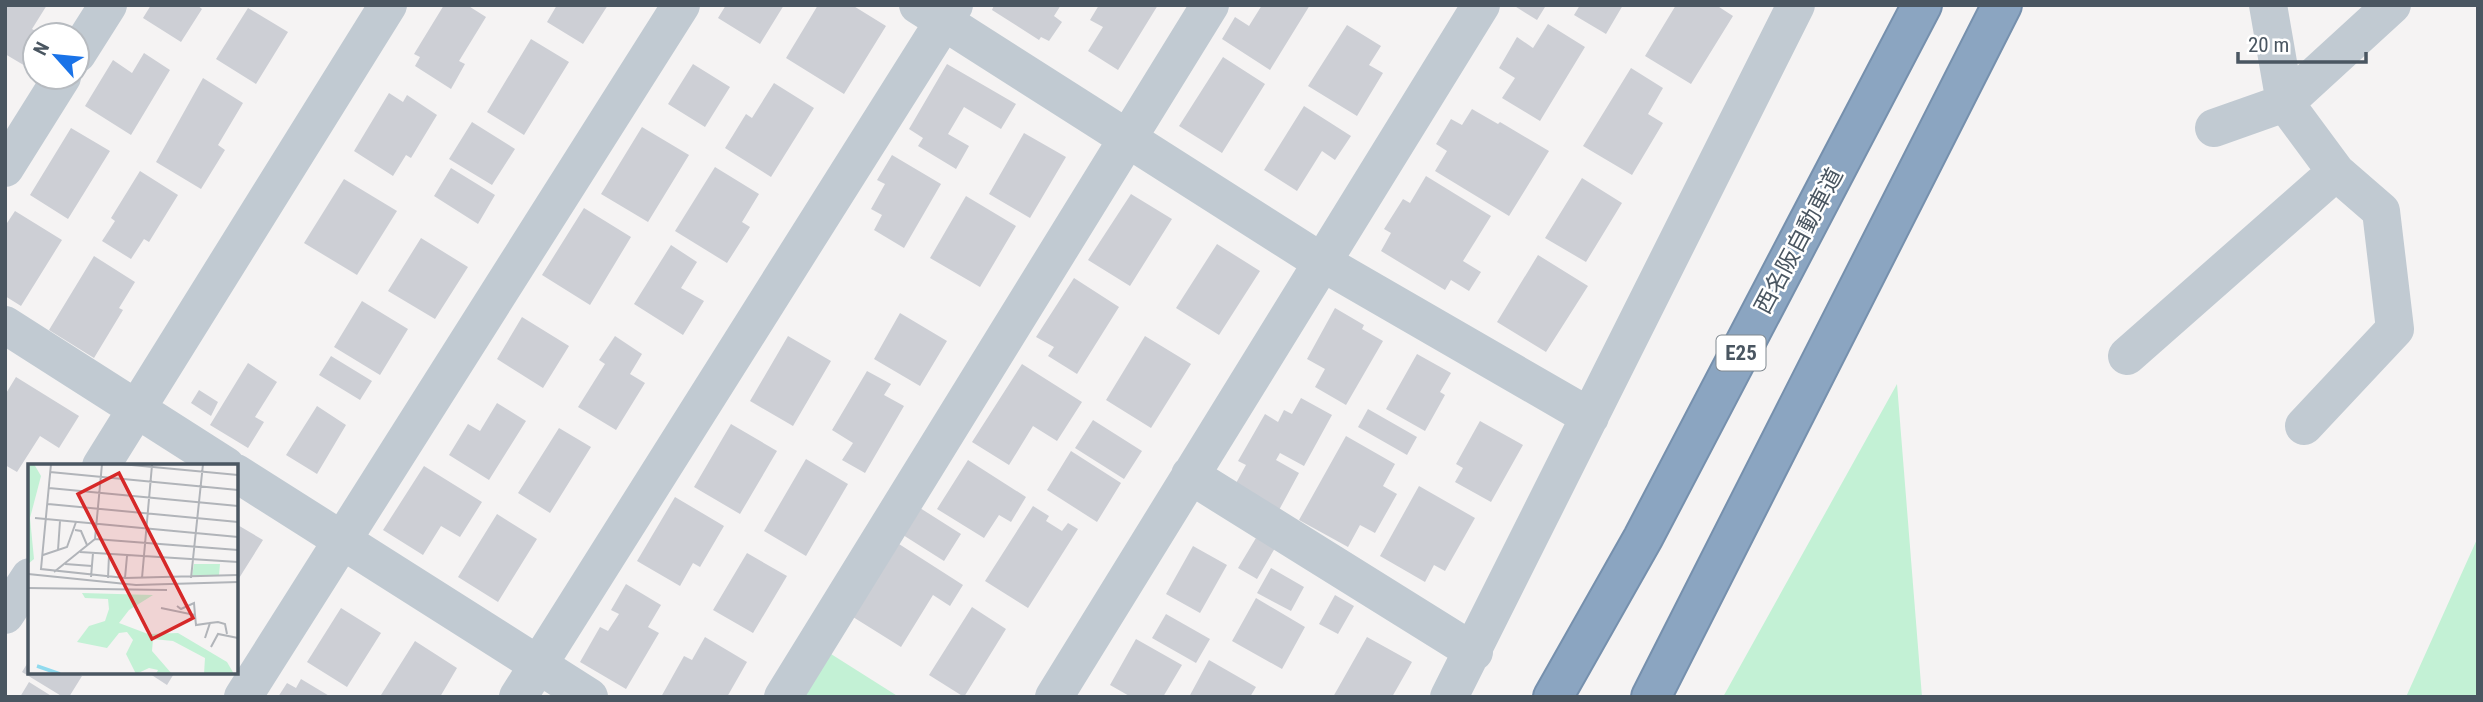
<svg xmlns="http://www.w3.org/2000/svg" width="2483" height="702" font-family="'Roboto Condensed','Noto Sans JP',sans-serif">
	<rect width="100%" height="100%" fill="#f5f3f3"/>
	<!-- green -->
	<path fill="#c3f1d5" d="M1897 384 1922 697H1723Z
		M2478 537V697H2406Z
		M831 654 899 697H804Z"/>
	<!-- building -->
	<path fill="#cdcfd5" d="M5 5H47L32 29 42 35H35L32 70 5 54Z
		M151 5H197L202 9 181 42 143 18Z
		M444 5H467L486 17 459 61 465 64 451 89 415 66 420 57 414 54Z
		M557 5H608L583 44 547 22Z
		M726 5H784L760 44 718 18Z
		M818 5H852L886 26 844 94 786 58Z
		M994 5H1061L1054 16 1062 22 1049 41 1041 37 1039 40 992 10Z
		M1099 5H1158L1118 70 1088 51 1103 27 1090 20Z
		M1262 5H1310L1270 70 1222 39 1235 17 1249 26Z
		M1513 5H1543L1545 7 1537 20Z
		M1580 5H1623L1606 34 1574 15Z
		M1676 5H1716L1733 16 1691 84 1645 56Z
		M248 8 288 32 256 84 216 59Z
		M1548 24 1585 47 1540 121 1502 98 1515 78 1499 68 1517 37 1533 48Z
		M1347 25 1381 46 1369 65 1383 73 1357 116 1308 86Z
		M531 39 569 62 524 135 487 112Z
		M144 53 170 70 131 135 85 106 113 60 132 73Z
		M1223 57 1265 84 1222 153 1179 126Z
		M693 64 730 87 705 127 668 104Z
		M947 64 1016 104 1001 129 964 107 948 134 969 146 956 169 918 146 923 138 909 129Z
		M1631 68 1663 88 1648 114 1663 123 1632 175 1583 146Z
		M203 78 243 103 218 145 225 150 201 189 156 162Z
		M774 83 814 108 771 177 725 148 746 114 752 118Z
		M389 93 403 102 407 95 437 115 411 158 406 155 393 176 354 151Z
		M1304 106 1351 136 1335 160 1322 151 1297 191 1264 170Z
		M1472 109 1498 124 1500 122 1549 151 1509 216 1435 171 1447 151 1436 144 1451 119 1462 125Z
		M472 122 515 149 492 185 449 159Z
		M642 127 689 155 648 222 601 194Z
		M71 128 110 151 68 219 30 195Z
		M1024 133 1066 157 1030 218 989 194Z
		M892 155 941 184 904 248 874 230 882 215 871 209 885 184 877 180Z
		M715 167 759 194 742 222 750 227 727 263 675 231Z
		M451 168 495 195 478 224 434 196Z
		M140 171 178 195 149 242 144 239 131 259 102 241 115 221 111 218Z
		M1426 176 1491 216 1463 261 1481 272 1469 291 1451 280 1445 290 1381 251 1391 233 1384 229 1403 199 1410 203Z
		M1582 178 1622 203 1586 262 1545 238Z
		M344 179 397 211 357 275 304 243Z
		M1131 194 1172 219 1130 286 1088 260Z
		M966 196 1016 226 980 287 930 258Z
		M584 208 631 237 590 305 542 275Z
		M15 211 62 240 21 306 5 296V226Z
		M421 238 468 267 435 319 388 291Z
		M1217 244 1260 271 1219 335 1176 308Z
		M671 245 697 262 681 288 704 301 683 335 634 304Z
		M1538 255 1588 286 1546 352 1497 322Z
		M94 256 135 282 119 308 123 310 94 358 49 330Z
		M1074 278 1119 307 1077 374 1048 356 1054 347 1036 337Z
		M362 301 408 329 380 375 334 347Z
		M1335 308 1364 325 1362 329 1383 341 1346 405 1315 387 1325 369 1307 359Z
		M900 313 947 341 920 386 874 359Z
		M522 317 569 346 543 388 497 359Z
		M615 336 642 354 630 374 645 383 616 430 578 407 605 364 599 360Z
		M788 336 831 361 793 426 750 401Z
		M1145 336 1191 364 1151 428 1106 400Z
		M1417 354 1451 373 1440 392 1445 395 1425 431 1386 409Z
		M331 356 372 381 360 400 319 375Z
		M248 363 277 382 255 417 264 422 248 448 210 425Z
		M1022 364 1082 402 1057 441 1033 426 1009 465 972 442Z
		M867 371 891 384 884 395 904 406 865 473 842 460 853 443 832 430Z
		M16 377 79 416 59 448 40 436 17 472 5 465V395Z
		M199 390 218 402 211 416 191 403Z
		M1301 398 1332 415 1304 466 1280 453 1276 460 1299 473 1279 510 1235 485 1246 465 1238 461 1265 414 1278 422 1284 410 1292 414Z
		M497 403 526 421 489 480 449 455 468 424 480 431Z
		M317 406 346 425 317 474 286 455Z
		M1368 409 1417 437 1407 455 1358 427Z
		M1093 420 1142 451 1124 479 1075 448Z
		M1480 421 1523 445 1491 502 1455 482 1463 468 1456 464Z
		M731 424 777 451 740 514 694 487Z
		M559 428 591 447 550 513 518 493Z
		M1346 436 1395 464 1383 486 1397 494 1375 533 1360 525 1348 547 1299 520Z
		M1071 451 1121 483 1097 522 1047 490Z
		M806 459 848 484 806 556 764 531Z
		M968 460 1026 497 1011 522 999 515 984 538 937 509Z
		M424 466 482 502 460 537 441 526 423 555 383 530Z
		M1419 486 1475 518 1445 571 1434 565 1425 582 1380 556Z
		M675 497 724 526 700 567 693 563 680 586 637 561Z
		M1033 506 1049 516 1046 521 1062 531 1068 523 1078 529 1028 608 985 581Z
		M920 508 961 534 944 561 903 535Z
		M497 514 537 539 498 602 458 577Z
		M236 524 263 540 236 583Z
		M1256 538 1275 548 1257 579 1238 568Z
		M899 544 963 585 950 606 933 595 901 647 853 617Z
		M1193 546 1227 565 1200 613 1166 594Z
		M747 553 787 576 753 633 713 610Z
		M1271 568 1304 587 1291 611 1257 593Z
		M626 584 661 605 648 627 659 633 626 689 580 662 600 627 608 631 619 614 611 610Z
		M1335 595 1354 606 1338 634 1319 624Z
		M1256 598 1305 627 1282 669 1232 641Z
		M972 607 1006 629 964 697 929 675Z
		M341 608 381 633 347 687 307 662Z
		M1166 614 1210 639 1196 663 1152 638Z
		M705 637 747 662 727 697H661L684 656 692 660Z
		M1367 637 1412 662 1392 697H1333Z
		M1136 639 1182 665 1163 697H1131L1110 685Z
		M415 641 457 668 440 697H384L381 695Z
		M30 659V672H75L82 676 69 697H63L22 672Z
		M1209 660 1256 687 1250 697H1189Z
		M147 672H175L167 685Z
		M301 679 331 697H278L287 683 296 688Z
		M29 682 53 697H20Z"/>
	<g fill="none" stroke-linecap="round" stroke-linejoin="round">
		<!-- motorway casing -->
		<g stroke="#7690ad" stroke-width="42">
			<path id="motorway" d="M1553 697 1643 538 1922 5
				M1651 697 2002 5"/>
		</g>
		<!-- minor -->
		<path stroke="#c1cad2" stroke-width="38" d="M918 5 1320 261 1590 417
			M77 54 108 5
			M2214 128 2285 103 2268 5
			M5 168 62 77
			M5 325 226 466
			M2127 356 2336 172 2285 103 2392 5
			M2304 426 2395 329 2381 211 2336 172
			M101 466 388 5
			M236 473 589 697
			M1190 475 1474 652
			M5 615 30 577
			M243 697 681 5
			M518 697 954 5
			M783 697 1210 5
			M1054 697 1481 5
			M1449 697 1796 5"/>
		<!-- motorway -->
		<use href="#motorway" stroke="#8ba5c1" stroke-width="38"/>
	</g>
	<g text-anchor="middle" dominant-baseline="central" stroke-width="5" stroke-linejoin="round" paint-order="stroke">
		<!-- shield labels -->
		<rect fill="#fff" stroke="#808990" stroke-width="2" x="1716.5" y="335.5" width="49" height="35" rx="5"/>
		<g font-size="21" font-weight="bold" fill="#4a5661">
			<text x="1741" y="353">E25</text>
		</g>
		<!-- street labels -->
		<g font-size="23" fill="#4a5661" stroke="#fff">
			<text transform="translate(1799 241) rotate(-62)">西名阪自動車道</text>
		</g>
	</g>
	<!-- overview -->
	<g transform="translate(28 464)">
		<rect width="210" height="210" fill="#f5f3f3"/>
		<path d="M0 0H6L13 12 2 54 6 95 0 100ZM166 100H192L191 111 164 112ZM54 129 125 131 101 146 91 159 120 170 150 169 199 198 206 210H176L177 194 145 177 125 175 124 187 144 210H128L130 206 121 204 108 210 98 190 105 176 99 168 91 169 79 184 49 178 61 162 77 157 81 145 80 135 57 134Z" fill="#c3f1d5"/>
		<path fill="none" stroke="#90daee" stroke-width="3.5" d="M9 202 32 210"/>
		<path fill="none" stroke="#b1b4b9" stroke-width="2" d="M23 0 13 105 97 114 210 111M93 0 210 11M22 8 210 26M21 24 210 42M20 40 210 58M7 54 210 73M47 66 53 67 59 81M67 75 210 86M30 86 32 57M52 88 210 98M15 91 39 83 48 58M37 100 64 102M26 108 67 75 74 0M0 110 108 121 210 118M63 113 65 89M80 114 81 91M97 114 99 92M114 114 124 1M163 114 175 0M0 124 139 126M149 142 153 145 166 139 167 151M133 144 167 151 168 161 182 159M177 174 182 159 190 158 197 160 199 170M183 183 190 170 210 174"/>
		<path fill="#d62828" fill-opacity="0.15" stroke="#d62828" stroke-width="3.5" d="M91 9 165 154 124 175 50 30Z"/>
		<rect width="210" height="210" fill="none" stroke="#4a5661" stroke-width="3.5"/>
	</g>
	<!-- border -->
	<rect width="2483" height="702" fill="none" stroke="#4a5661" stroke-width="14"/>
	<!-- north arrow -->
	<g transform="translate(56 56) rotate(297)"><circle r="33" fill="#ffffff" stroke="#b7bbc0" stroke-width="2"/>
	<path d="M0-5L12 26L0 18L-12 26Z" fill="#1a73e8"/>
	<text y="-10" font-size="19" font-weight="bold" text-anchor="middle" fill="#4a5661">N</text>
	</g>
	<!-- scale -->
	<path d="M2238 52v10h128v-10" fill="none" stroke="#4a5661" stroke-width="3.5"/>
	<text x="2248" y="52" font-size="21" fill="#4a5661" stroke="#ffffff" stroke-width="5" paint-order="stroke">20 m</text>
</svg>
